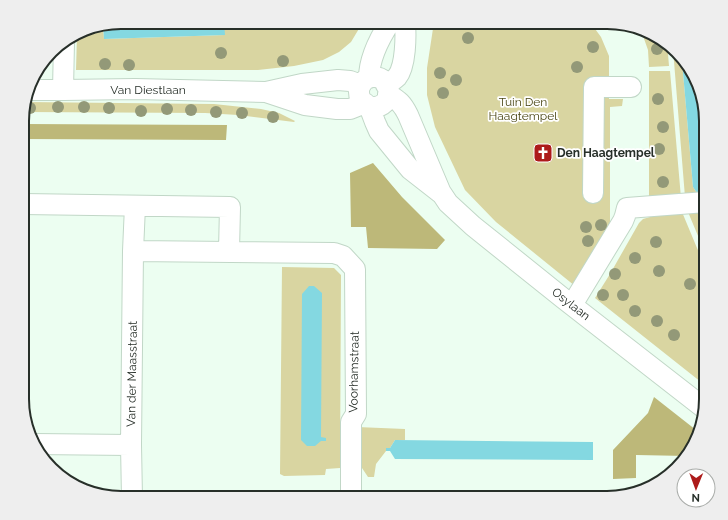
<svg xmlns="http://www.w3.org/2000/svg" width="728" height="520" font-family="Raleway,sans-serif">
	<rect width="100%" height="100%" fill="#ecfef1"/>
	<!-- green -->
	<path fill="#d9d5a1" d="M224 22H363L351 42 339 52 323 60 294 66 258 70H76L77 35 89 27 103 25 104 39 224 35Z
		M434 22H590L601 37 609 56V99H623L622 106 610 107V228L575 286 496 222 465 190 435 127 427 95V68Z
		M642 33 667 42 669 66 649 67 648 50Z
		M673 49 682 61 693 187 697 193 685 197Z
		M649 71H670L681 198 649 200Z
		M25 102 214 104 261 109 279 113 295 121 294 122 238 115 205 113 23 112V108Z
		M682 212 697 248 706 267V386L595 298 610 274 639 223 643 219 650 217V215Z
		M688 212 698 213 706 232V255Z
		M282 267 334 268 341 275 340 468 326 469 325 475 284 476 280 474Z
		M357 427 405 429V440H395L390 448H386V451L376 464 374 477H368L362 468H357Z"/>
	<!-- forest -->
	<path fill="#bdb879" d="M23 124 227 125 226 140 23 139Z
		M373 163 402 197 445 240 437 249 368 248 366 227H351L350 173Z
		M654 397 696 430 687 456 636 455V478L613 479V450L648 413Z"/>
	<!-- water -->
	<path fill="#84d8e1" d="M121 22H224L225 35 104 39 103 25Z
		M682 61 696 77 706 115V232L698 213 697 193 693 187Z
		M309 286H314L322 293 321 437 326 438V441H321L315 446H307L301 440 302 294Z
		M395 440 593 442V460L395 459 390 451H386V448H390Z"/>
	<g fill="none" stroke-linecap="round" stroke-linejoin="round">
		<!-- minor casing -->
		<g stroke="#c1d7c7" stroke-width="22">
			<path id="minor" d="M359 92a15 15 0 1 1 30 0a15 15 0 1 1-30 0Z
				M369 78C369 58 379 39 390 22
				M386 85C390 82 394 80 397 77 406 66 406 36 405 22
				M29 90H63L135 89 266 92 302 84 338 80 350 81 361 85
				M63 90 64 42
				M266 92 305 105 337 109H350L365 103
				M388 94C399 101 402 103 408 115L441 193
				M369 106 375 122 379 131 410 169 442 194 448 203 473 226 564 299 704 408
				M593 193 594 87H631
				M23 204 230 207 229 251
				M133 251 334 253 343 256 355 269 356 414 351 422V498
				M572 305 623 221 625 216 627 208 706 202
				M34 444 131 445
				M132 498 131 445 133 251 135 206"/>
		</g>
		<!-- minor -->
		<use href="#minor" stroke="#fff" stroke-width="20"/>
	</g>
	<!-- trees -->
	<g fill="#939978">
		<circle cx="468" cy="38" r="6"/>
		<circle cx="593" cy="47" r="6"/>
		<circle cx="657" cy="49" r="6"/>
		<circle cx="221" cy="53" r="6"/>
		<circle cx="283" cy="61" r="6"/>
		<circle cx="105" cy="64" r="6"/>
		<circle cx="129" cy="65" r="6"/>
		<circle cx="577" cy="67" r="6"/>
		<circle cx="440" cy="73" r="6"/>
		<circle cx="456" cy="80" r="6"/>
		<circle cx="443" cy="93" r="6"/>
		<circle cx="658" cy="99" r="6"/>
		<circle cx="58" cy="107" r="6"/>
		<circle cx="84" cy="107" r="6"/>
		<circle cx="30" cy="108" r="6"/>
		<circle cx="109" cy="108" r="6"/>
		<circle cx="167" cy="109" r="6"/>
		<circle cx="191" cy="110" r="6"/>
		<circle cx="141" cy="111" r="6"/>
		<circle cx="216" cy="112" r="6"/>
		<circle cx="242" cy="113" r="6"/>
		<circle cx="273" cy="117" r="6"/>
		<circle cx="663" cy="127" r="6"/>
		<circle cx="659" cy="149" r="6"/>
		<circle cx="663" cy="182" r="6"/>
		<circle cx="601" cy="225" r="6"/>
		<circle cx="586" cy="227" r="6"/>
		<circle cx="588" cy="241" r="6"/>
		<circle cx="656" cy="242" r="6"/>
		<circle cx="635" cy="258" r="6"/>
		<circle cx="659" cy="271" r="6"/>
		<circle cx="615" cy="274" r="6"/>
		<circle cx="690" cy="284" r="6"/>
		<circle cx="603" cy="295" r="6"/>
		<circle cx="623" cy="295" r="6"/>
		<circle cx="635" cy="311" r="6"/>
		<circle cx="657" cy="321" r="6"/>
		<circle cx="674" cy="335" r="6"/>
	</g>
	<!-- icons -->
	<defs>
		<g id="church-square" transform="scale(1)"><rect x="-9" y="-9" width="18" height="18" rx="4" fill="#ad1b1a" stroke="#fff"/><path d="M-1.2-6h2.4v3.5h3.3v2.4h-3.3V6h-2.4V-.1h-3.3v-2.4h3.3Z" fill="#fff"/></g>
	</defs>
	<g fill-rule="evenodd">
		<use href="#church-square" x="543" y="153"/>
	</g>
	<g text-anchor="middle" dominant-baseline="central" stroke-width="3.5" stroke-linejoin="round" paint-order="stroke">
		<!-- street labels -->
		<g font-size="12" fill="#272f29" stroke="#fff">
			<text x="148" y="90">Van Diestlaan</text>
			<text transform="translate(571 304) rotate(38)">Osylaan</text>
			<text transform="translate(354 372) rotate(-89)">Voorhamstraat</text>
			<text transform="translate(132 374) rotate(-89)">Van der Maasstraat</text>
		</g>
		<!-- park labels -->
		<g font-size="12" fill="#4a4615" stroke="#fff">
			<text x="523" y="102">Tuin Den<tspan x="523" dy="14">Haagtempel</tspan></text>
		</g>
		<!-- poi labels -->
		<g font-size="12" font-weight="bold" fill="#272f29" stroke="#fff" text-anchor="start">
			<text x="557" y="153">Den Haagtempel</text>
		</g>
	</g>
	<!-- crop -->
	<path d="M0 0H728V520H0ZM121 29H607A92 92 0 0 1 699 121V399A92 92 0 0 1 607 491H121A92 92 0 0 1 29 399V121A92 92 0 0 1 121 29Z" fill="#eee" fill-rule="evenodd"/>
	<path fill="none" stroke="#272f29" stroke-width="2" d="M121 29H607A92 92 0 0 1 699 121V399A92 92 0 0 1 607 491H121A92 92 0 0 1 29 399V121A92 92 0 0 1 121 29Z"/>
	<!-- north arrow -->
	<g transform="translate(696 488) rotate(181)"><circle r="19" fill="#ffffff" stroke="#a9aca9"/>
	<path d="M0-3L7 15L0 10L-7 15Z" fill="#ad1b1a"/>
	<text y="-6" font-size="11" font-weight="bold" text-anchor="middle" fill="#272f29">N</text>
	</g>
</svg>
